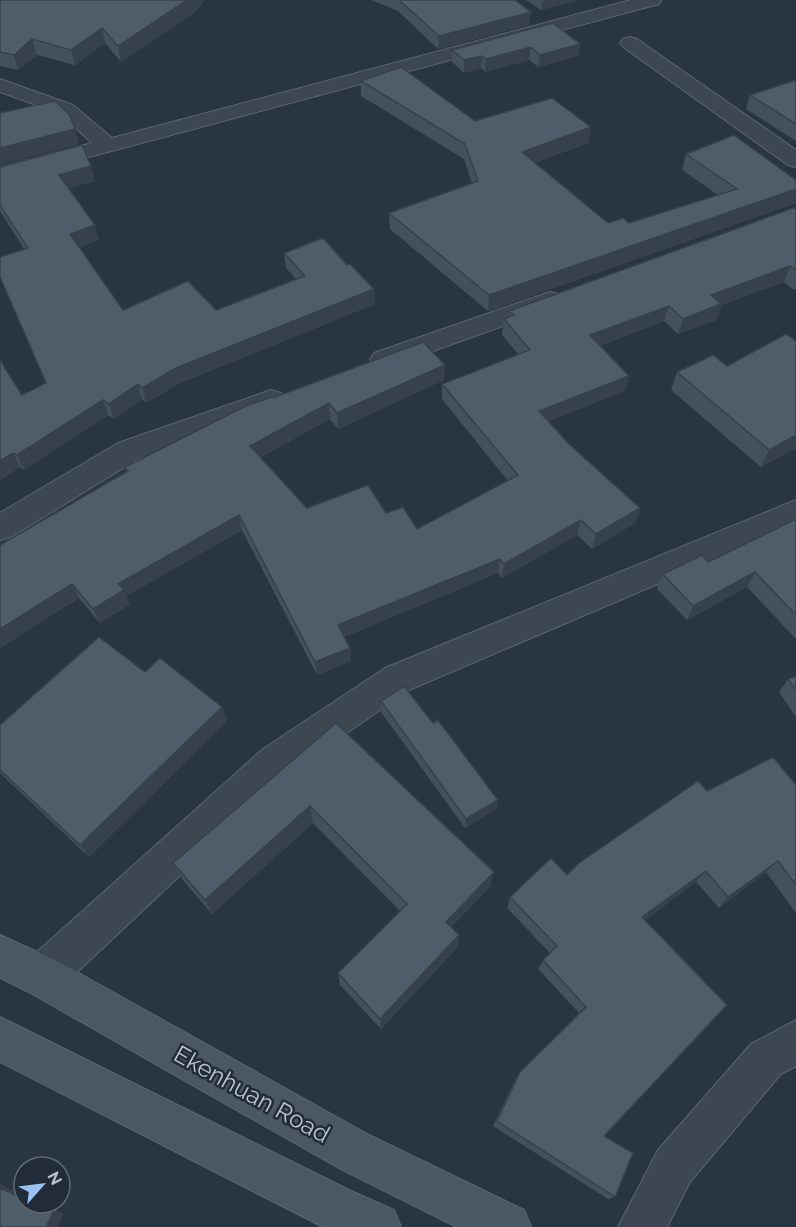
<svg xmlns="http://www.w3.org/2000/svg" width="796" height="1227" font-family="Raleway,sans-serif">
	<rect width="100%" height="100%" fill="#293642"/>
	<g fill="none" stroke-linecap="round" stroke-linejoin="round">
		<!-- minor casing -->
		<g stroke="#5b656f" stroke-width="2">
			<path id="minor" d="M631 0H661L659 4 0 181V167L92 143 59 113 0 92V79L73 105 112 138Z
				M630 37 637 39 796 150V167L788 165 623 47 620 43 623 39Z
				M550 292 559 294 563 300 559 306 394 365 384 368 374 365 370 359 374 353Z
				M271 390 281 393 285 400 281 407 138 459 11 537 0 540V513L118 443Z
				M796 500V525L409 690 289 773 57 991 42 997 27 991 21 976 27 961 263 749 385 668Z
				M796 1020V1066L781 1074 690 1182 667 1227H618L658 1150 751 1044Z"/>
		</g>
		<!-- secondary casing -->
		<g stroke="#5b656f" stroke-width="2">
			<path id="secondary" d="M0 935 57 961 369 1135 524 1210 531 1227H457L337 1167 27 991 0 978Z
				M0 1017 349 1190 394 1210 401 1227H323L0 1062Z"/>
		</g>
		<!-- minor -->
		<use href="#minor" fill="#3d4752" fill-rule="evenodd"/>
		<!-- secondary -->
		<use href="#secondary" fill="#4b5765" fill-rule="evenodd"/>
	</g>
	<!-- wall -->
	<path fill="#44505c" d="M0 0H205L194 13 121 62 105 43 75 65 37 55 18 70 0 66Z
		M371 0H515L529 25 438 49 398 11Z
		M526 0H580L541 10Z
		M580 44 578 56 538 67 529 60 485 72 481 68 464 73 452 62V50Z
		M796 80V141L746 109 750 95Z
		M361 81 475 121 591 127 588 143 534 163 608 223H629L718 195 682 170 686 154 796 180V203L488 311 390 229 389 213 472 183 464 159 361 96Z
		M0 167 95 181 69 188 99 240 79 247 123 310H216L296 279 286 268 284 253 347 265 374 289 375 304 180 383 146 403 142 399 114 419 108 415 24 470 20 467 0 480 22 395 46 383 24 249 0 211Z
		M796 207V289L794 290 784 282 721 305 716 320 678 334 664 321 600 346 629 376 625 391 549 421 568 443 640 508 635 523 592 549 577 535 502 578 498 573 344 637 350 648 351 661 317 675 242 530 126 596 130 604 100 623 79 598 0 648V545L126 471 125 467 273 398 444 380 338 429 330 419 261 457 307 508 386 513 417 529 508 481 442 399V384L518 354 502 335 504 319 509 317V311Z
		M727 366 796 448 761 467 671 390 677 372Z
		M796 519V639L747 587 687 620 657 589 663 574 708 562Z
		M145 672 222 707 227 721 89 857 0 773V725Z
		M796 676V717L779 692 788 679Z
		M381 701 433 723 498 800 496 809 465 828 381 712Z
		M336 723 490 887 451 927 459 935 457 948 381 1029 340 985 338 973 400 911 313 823 212 914 181 878 173 863Z
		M796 785V913L766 872 719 908 696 882 645 920 604 1136 615 1197 608 1199 493 1126 516 1078 520 1072 579 1013 538 969 543 960 550 953 507 908 510 897 567 875 707 791Z"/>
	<!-- shaded-wall -->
	<path fill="#37414b" d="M187 0H205L194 13 121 62 118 46Z
		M543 0H580L541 10Z
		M531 12 529 25 438 49 439 36Z
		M102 28 105 43 75 65 71 50Z
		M32 39 37 55 18 70 14 55Z
		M580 44 578 56 538 67 540 55Z
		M531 47 529 60 485 72 486 59Z
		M482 56 481 68 464 73V60Z
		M591 127 588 143 520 168 522 152Z
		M75 129 79 144 0 165V148Z
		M91 166 95 181 64 190 59 175Z
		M796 189 795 203 488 311 489 295Z
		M95 225 99 240 75 249 70 234Z
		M790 266 784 282 721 305 716 320 678 334 683 319 711 295Z
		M374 289 375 304 180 383 146 403 142 388 176 368Z
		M669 306 664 321 587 351 590 335Z
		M445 365 444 380 338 429 337 413Z
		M629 376 625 391 537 426 539 411Z
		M138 384 142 399 114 419 109 404Z
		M103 400 108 415 24 470 17 455Z
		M329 403 330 419 253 461 250 446Z
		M796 435V448L761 467 769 450Z
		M13 453 20 467 0 480V461Z
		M640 508 635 523 592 549 596 534Z
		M239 515 242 530 126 596 130 604 100 623 93 609 118 584Z
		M581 520 577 535 502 578 504 564Z
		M500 559 498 573 339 639 338 625Z
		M755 572 747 587 687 620 693 606Z
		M72 584 79 598 0 648V629Z
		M350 648 351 661 317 675 315 662Z
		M222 707 227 721 89 857 80 845Z
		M498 800 496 809 465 828 466 819Z
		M310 806 313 823 212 914 205 900Z
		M778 861 766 872 719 908 728 897Z
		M706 871 696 882 635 928 642 917Z
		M494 872 490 887 444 935 446 922Z
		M459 935 457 948 381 1029 380 1019Z
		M0 1184 24 1195V1199L0 1188Z
		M33 1203H41L64 1214 58 1226 59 1227H50L47 1225Z"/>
	<!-- building -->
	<path fill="#4f5d6b" stroke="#37414b" stroke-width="1.5" d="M0 0H187L118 46 102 28 71 50 32 39 14 55 0 52Z
		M399 0H515L531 12 439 36Z
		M553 23 580 44 540 55 531 47 486 59 482 56 464 60 452 50Z
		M401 67 475 121 552 98 591 127 522 152 608 223 623 218 629 223 737 189 686 154 734 135 796 180V189L489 295 389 213 478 181 465 144 361 81Z
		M796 80V124L750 95Z
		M55 101 69 114 75 129 0 148V113Z
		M82 145 91 166 59 175 95 225 70 234 123 310 188 281 216 310 305 276 284 253 323 238 347 265 350 264 374 289 176 368 142 388 138 384 109 404 103 400 17 455 13 453 0 461V360L22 395 46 383 0 277V257L28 248 0 205V167Z
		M796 207V270L790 266 711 295 721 304 683 319 669 306 590 335 629 376 539 411 568 443 640 508 596 534 581 520 504 564 500 559 338 625 350 648 315 662 239 515 118 584 124 590 93 609 72 584 0 629V545L128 471 125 467 246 406 272 397 273 398 423 342 445 365 337 413 329 403 250 446 307 508 368 485 386 513 403 507 417 529 518 475 442 384 530 350 504 319 514 315 509 311Z
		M786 334 796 341V435L769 450 677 372 713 355 727 366Z
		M796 519V615L755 572 693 606 663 574 702 555 708 562Z
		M99 637 145 672 160 658 222 707 80 845 0 770V725Z
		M796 676V690L788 679Z
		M404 686 433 723 438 720 498 800 466 819 381 701Z
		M336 723 494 872 446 922 459 935 380 1019 338 973 407 904 310 806 205 900 173 863Z
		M773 757 796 785V885L778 861 728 897 706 871 642 917 727 1005 604 1136 633 1153 615 1197 497 1121 520 1072 586 1007 543 960 557 946 510 897 551 858 567 875 579 863 698 781 707 791Z
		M0 1188 24 1199V1203H33L53 1213 47 1225 50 1227H0Z"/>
	<g text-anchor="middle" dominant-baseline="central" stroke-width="5" stroke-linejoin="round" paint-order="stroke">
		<!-- near-street labels -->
		<g font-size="24" fill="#bac2cc" stroke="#212c38">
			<text transform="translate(252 1094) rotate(29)">Ekenhuan Road</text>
		</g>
	</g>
	<!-- north arrow -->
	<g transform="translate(42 1185) rotate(62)"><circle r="28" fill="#212c38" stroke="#5e6873" stroke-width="1.5"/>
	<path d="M0-4.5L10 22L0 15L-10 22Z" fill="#97c2f4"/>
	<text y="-9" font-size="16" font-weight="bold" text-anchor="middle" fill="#bac2cc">N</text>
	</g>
</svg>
